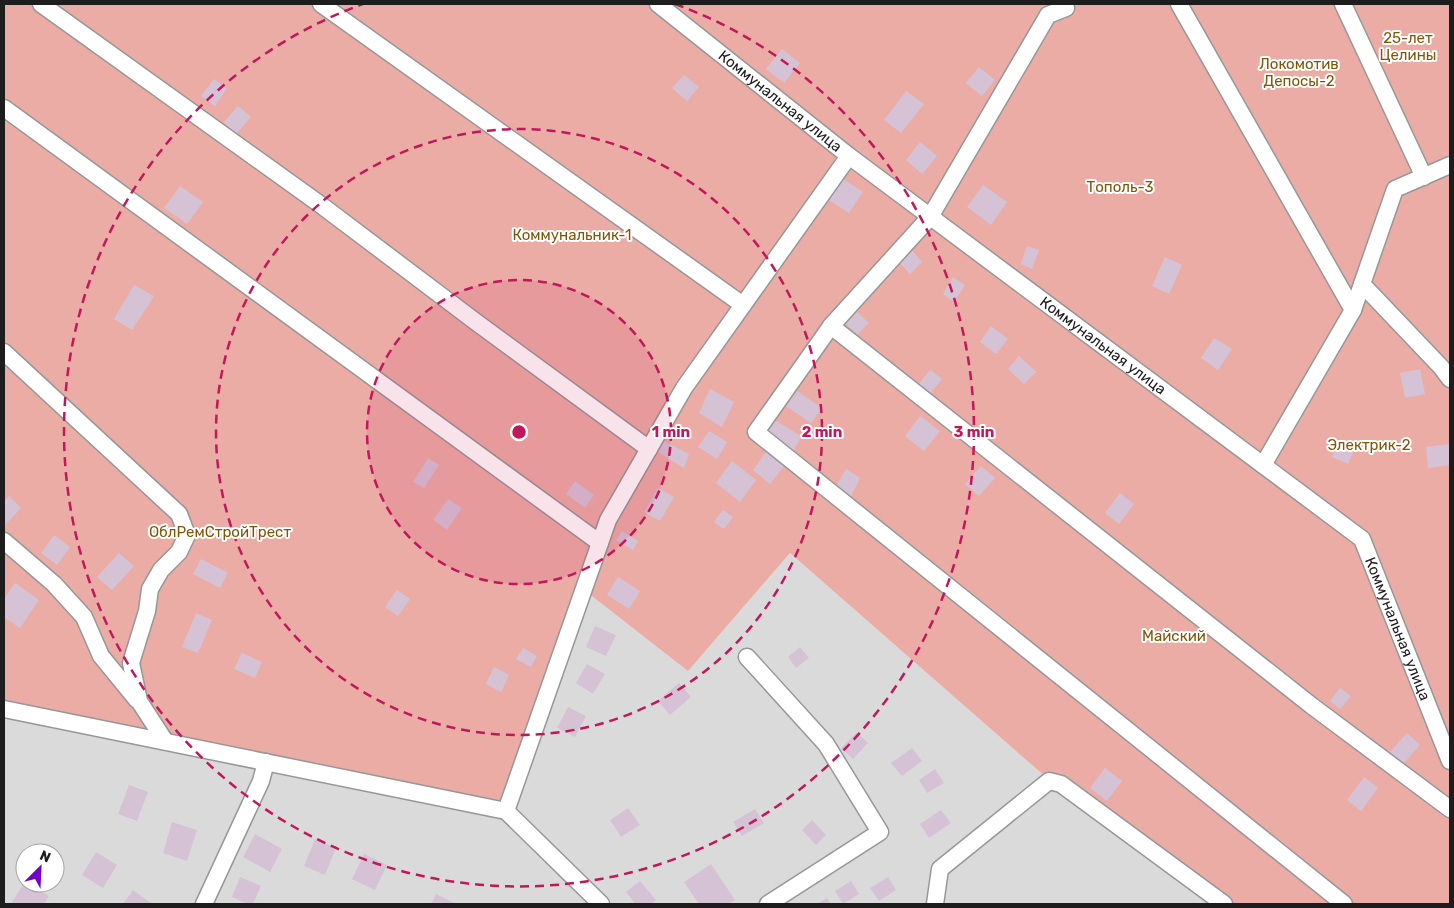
<svg xmlns="http://www.w3.org/2000/svg" width="1454" height="908" font-family="Rubik,sans-serif">
	<rect width="100%" height="100%" fill="#efe2ec"/>
	<!-- residential -->
	<path fill="#dbdadb" fill-rule="evenodd" d="M790 553 1048 779 1211 904H4V709L579 586 688 671ZM25 853H55V883H25Z"/>
	<!-- garden -->
	<path fill="#ebaca6" d="M4 4H1450V904H1211L1048 779 790 553 688 671 579 586 506 811 4 709Z"/>
	<!-- building -->
	<path fill="#d5c3d5" d="M782 49 800 63 784 83 766 69Z
		M979 67 995 80 982 96 966 83Z
		M684 75 699 87 687 101 672 88Z
		M214 79 227 88 215 106 201 96Z
		M906 91 924 104 901 133 884 120Z
		M238 106 251 117 236 134 224 122Z
		M920 142 937 156 922 174 906 160Z
		M843 179 863 192 849 213 829 200Z
		M983 185 1007 202 991 225 967 207Z
		M180 186 203 202 187 224 164 208Z
		M1027 246 1039 250 1032 269 1021 264Z
		M911 249 922 262 910 274 898 261Z
		M1165 257 1182 265 1169 294 1152 286Z
		M953 277 965 285 954 302 943 294Z
		M134 285 154 296 132 330 114 319Z
		M857 312 869 323 857 335 846 324Z
		M991 326 1008 339 996 354 980 342Z
		M1214 338 1232 349 1218 370 1201 358Z
		M1019 356 1036 372 1024 384 1008 369Z
		M1420 369 1425 394 1405 398 1400 373Z
		M930 370 942 379 930 394 918 385Z
		M710 389 734 402 722 427 699 413Z
		M797 391 822 408 811 423 786 406Z
		M920 416 940 431 924 451 905 436Z
		M771 418 801 436 791 456 761 433Z
		M709 431 727 442 717 459 698 447Z
		M660 439 689 454 684 468 655 450Z
		M1340 441 1355 448 1348 464 1332 457Z
		M1450 444V465L1428 468 1426 447Z
		M767 451 785 465 770 484 753 470Z
		M428 458 439 465 424 488 413 482Z
		M732 461 756 480 740 502 716 483Z
		M981 466 995 478 979 496 965 484Z
		M846 469 860 478 848 502 833 491Z
		M575 481 594 495 585 508 566 494Z
		M658 488 674 497 660 521 644 512Z
		M1120 493 1134 504 1119 524 1105 513Z
		M9 496 21 508 4 526V501Z
		M448 499 462 508 447 530 433 520Z
		M723 510 733 517 724 529 714 522Z
		M622 531 638 541 633 550 616 540Z
		M54 535 70 547 57 565 41 553Z
		M119 553 134 566 112 590 97 577Z
		M201 559 228 573 220 588 193 574Z
		M618 577 640 591 629 609 607 595Z
		M15 583 39 600 20 628 4 617V599Z
		M397 590 410 599 398 616 385 607Z
		M196 613 212 620 198 653 182 647Z
		M595 626 616 635 606 656 586 647Z
		M800 647 809 658 796 668 788 657Z
		M523 648 537 656 531 667 516 659Z
		M242 653 262 662 255 678 234 669Z
		M587 664 605 674 593 694 576 683Z
		M494 667 509 675 501 692 486 684Z
		M679 683 691 697 670 715 658 701Z
		M1340 688 1351 696 1340 709 1330 701Z
		M568 707 586 716 575 737 557 728Z
		M857 732 868 743 853 759 841 748Z
		M1407 733 1420 745 1403 764 1390 752Z
		M912 748 922 761 902 776 891 763Z
		M1105 768 1122 781 1107 801 1090 788Z
		M935 769 944 783 927 793 919 780Z
		M1364 777 1378 788 1361 811 1347 800Z
		M129 785 148 792 137 821 118 814Z
		M628 808 640 825 621 837 610 820Z
		M755 809 764 823 742 836 733 822Z
		M941 810 951 823 929 838 920 824Z
		M812 820 826 835 816 845 802 830Z
		M172 822 197 830 187 861 163 853Z
		M255 834 282 849 270 872 243 857Z
		M315 839 336 848 325 875 304 866Z
		M96 852 117 865 103 888 82 875Z
		M364 854 387 865 375 890 352 879Z
		M711 864 735 900 728 904H699L684 882Z
		M240 877 261 886 253 904H248L232 897Z
		M888 877 896 890 879 901 870 888Z
		M640 881 656 900 651 904H635L626 892Z
		M851 881 859 894 843 904 835 891Z
		M24 883H27L49 896 44 904H11Z
		M133 890 152 904H123Z
		M436 894 456 904H431Z
		M827 898 831 904H817Z"/>
	<g fill="none" stroke-linecap="round" stroke-linejoin="round">
		<!-- minor casing -->
		<g stroke="#979797" stroke-width="19">
			<g id="minor">
				<path d="M41 4 321 205 476 322 649 449"/>
				<path d="M321 4 743 305"/>
				<path id="s1" d="M658 4 849 156 1362 539 1450 761"/>
				<path d="M1179 4 1353 310 1263 465"/>
				<path d="M1343 4 1424 177"/>
				<path d="M1066 8 1048 15 930 217 831 326 1312 706 1450 809"/>
				<path d="M4 108 600 543"/>
				<path d="M1362 284 1441 367 1450 379"/>
				<path d="M1353 310 1395 189 1450 165"/>
				<path d="M831 326 756 432 1344 904"/>
				<path d="M4 352 179 514 187 535 179 552 161 570 150 589 147 611 131 663 139 701 165 741"/>
				<path d="M4 541 54 584 84 617 101 656 137 700"/>
				<path d="M747 657 826 744 880 832 768 904"/>
				<path d="M4 709 506 811 608 520 684 388 849 156"/>
				<path d="M506 811 601 904"/>
				<path d="M204 904 261 781 266 762"/>
				<path d="M935 904 940 869 1049 781 1061 784 1224 904"/>
			</g>
		</g>
		<!-- minor -->
		<use href="#minor" stroke="#fff" stroke-width="16"/>
	</g>
	<!-- distance rings -->
	<circle cx="519" cy="432" r="152" fill="#c2185b" fill-opacity=".12"/>
	<g fill="none" stroke="#c2185b" stroke-width="2.5" stroke-dasharray="9 6">
		<circle cx="519" cy="432" r="152"/>
		<circle cx="519" cy="432" r="303"/>
		<path d="M675 4A455 455 0 1 1 363 4"/>
	</g>
	<g text-anchor="middle" dominant-baseline="central" stroke-width="4" stroke-linejoin="round" paint-order="stroke">
		<!-- park labels -->
		<g font-size="15" fill="#7e5608" stroke="#fff">
			<text x="1408" y="38">25-лет<tspan x="1408" dy="17">Целины</tspan></text>
			<text x="1299" y="64">Локомотив<tspan x="1299" dy="17">Депосы-2</tspan></text>
			<text x="1120" y="187">Тополь-3</text>
			<text x="572" y="235">Коммунальник-1</text>
			<text x="1369" y="445">Электрик-2</text>
			<text x="220" y="532">ОблРемСтройТрест</text>
			<text x="1174" y="636">Майский</text>
		</g>
		<!-- street labels -->
		<g font-size="15" fill="#1d1d1d" stroke="#fff">
			<text stroke="none"><textPath href="#s1" startOffset="156">Коммунальная улица</textPath></text>
			<text stroke="none"><textPath href="#s1" startOffset="561">Коммунальная улица</textPath></text>
			<text stroke="none"><textPath href="#s1" startOffset="981">Коммунальная улица</textPath></text>
		</g>
	</g>
	<circle cx="519" cy="432" r="8" fill="#c2185b" stroke="#fff" stroke-width="2.5"/>
	<g font-size="15" text-anchor="middle" font-weight="bold" fill="#c2185b" stroke="#fff" stroke-width="4" stroke-linejoin="round" paint-order="stroke">
		<text x="671" y="437">1 min</text>
		<text x="822" y="437">2 min</text>
		<text x="974" y="437">3 min</text>
	</g>
	<!-- border -->
	<rect width="1454" height="908" fill="none" stroke="#1d1d1d" stroke-width="10"/>
	<!-- north arrow -->
	<g transform="translate(40 868) rotate(24)"><circle r="24" fill="#ffffff" stroke="#a5a5a5"/>
	<path d="M0-4L9 19L0 12L-9 19Z" fill="#7500ca"/>
	<text y="-8" font-size="14" font-weight="bold" text-anchor="middle" fill="#1d1d1d">N</text>
	</g>
</svg>
